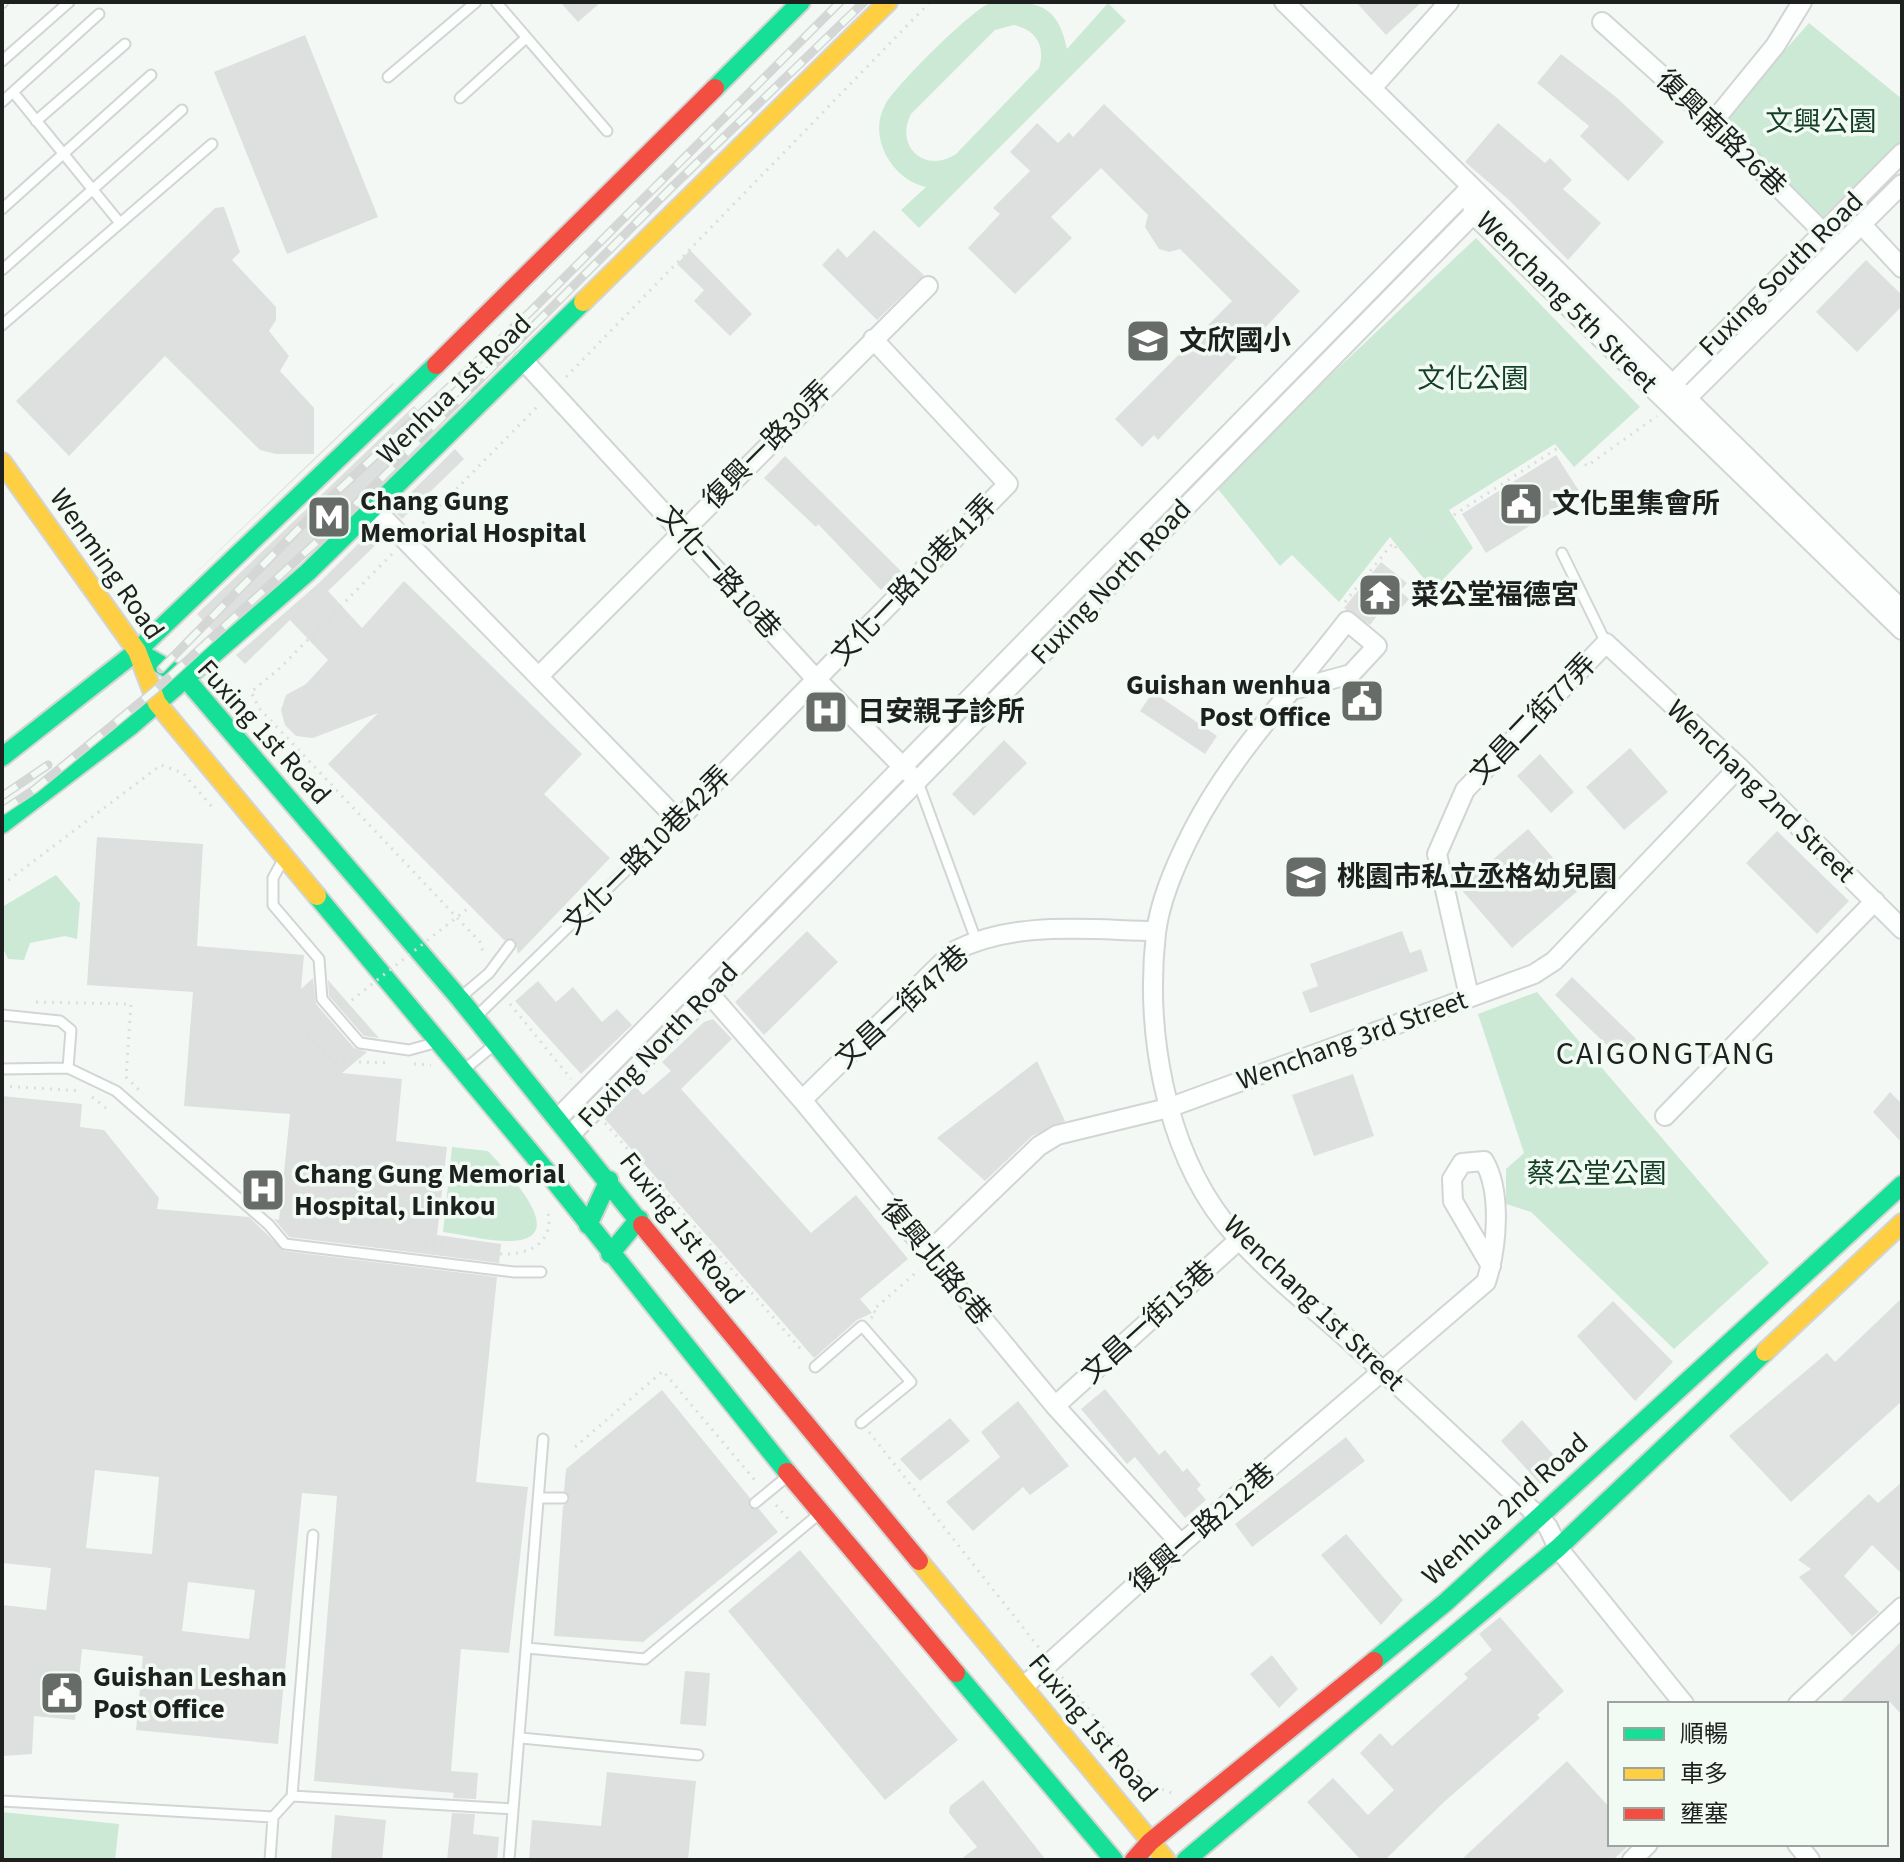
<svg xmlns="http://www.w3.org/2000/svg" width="1904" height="1862" font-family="'Source Sans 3','Noto Sans TC',sans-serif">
	<rect width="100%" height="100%" fill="#f4f8f5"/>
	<!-- green -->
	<path fill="#cbe9d4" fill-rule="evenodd" d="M992 2C1035 2 1057 1 1067 49L1108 3 1126 21 919 228 901 210 926 187C893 180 867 138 885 105 895 86 973 8 992 2ZM1014 25C1036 30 1046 46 1039 68L956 154C926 174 894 147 911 114L995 30Z
		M1809 23 1902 99V140L1820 220 1723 120Z
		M1476 238 1640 407 1574 467 1555 444 1449 510 1473 548 1433 590 1390 537 1339 602 1292 555 1280 566 1218 489 1301 403Z
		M56 875 80 903 77 939 65 936 30 943 24 960 8 959 2 946V907Z
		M1537 992 1769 1263 1674 1349 1531 1212 1506 1204V1169L1524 1153 1478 1014Z
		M452 1147 488 1151C502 1167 574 1238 512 1241 490 1242 465 1235 443 1232Z
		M2 1812 119 1824 115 1860H2Z"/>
	<!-- building -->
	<path fill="#dde0de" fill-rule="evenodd" d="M560 2H601L578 22Z
		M1356 2H1422L1386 35Z
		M305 35 378 217 287 254 214 72Z
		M1561 54 1616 97 1664 142 1628 181 1580 136 1589 126 1537 83Z
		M1104 104 1300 291 1158 440 1154 435 1142 447 1115 419 1232 301 1180 249 1169 252 1159 249 1145 227 1148 215 1101 168 1051 217 1072 238 1015 294 968 248 1000 214 993 208 1030 171 1010 152 1037 123 1058 143 1069 132 1073 137Z
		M1498 123 1545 163 1550 158 1572 180 1563 189 1601 223 1568 260 1509 200 1465 162Z
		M224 207 240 252 232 260 276 307V320L269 331 289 356 280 371 314 408V454H276L260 450 165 356 69 456 16 401 215 208Z
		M874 230 924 275 877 320 822 265 838 248 847 258Z
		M690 250 752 314 730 336 694 301 704 290 677 264Z
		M1866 260 1902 295V306L1857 352 1816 312Z
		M393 383 394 384 176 592 302 470Z
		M414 406 434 427 298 561 215 633 197 614Z
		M455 449 464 459 402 519 393 510Z
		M1556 455 1581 494 1486 553 1462 514Z
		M785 456 901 571 881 590 818 524 816 527 764 478Z
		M375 527 385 536 328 591 362 628 404 581 582 754 544 794 610 858 518 954 515 940H504L328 764 378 713 313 738 296 736 285 725 281 710 286 695 306 684 328 660 290 620 245 664 236 655 319 583Z
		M1381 562 1407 583 1400 591 1409 599 1398 612 1387 603 1370 625 1344 608Z
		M1153 692 1217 736 1205 754 1140 711Z
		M1004 740 1027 763 974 816 952 794Z
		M1630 748 1668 792 1624 830 1586 787Z
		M1540 754 1574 792 1551 813 1517 776Z
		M1528 829 1580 889 1512 948 1460 888Z
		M1777 831 1849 901 1817 934 1746 863Z
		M97 837 203 844 197 946 304 955 301 989 313 978 316 1004 354 1048 367 1052 342 1073 402 1079 396 1141 447 1147 437 1235 501 1244 499 1263 289 1237 274 1219 279 1220 290 1114 184 1106 193 992 87 985Z
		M807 931 838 962 764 1035 735 1002Z
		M1402 931 1410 953 1421 949 1428 971 1310 1013 1302 992 1318 986 1310 964Z
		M1572 977 1636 1039 1619 1057 1555 995Z
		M328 980 379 1038 364 1036 329 996Z
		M538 981 556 1002 573 987 602 1022 617 1009 632 1025 581 1074 515 1001Z
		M713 1019 732 1039 681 1089 811 1233 856 1195 908 1259 860 1299 872 1313 857 1320 814 1358 604 1118 635 1086 643 1095 671 1071 662 1062 704 1022Z
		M1037 1061 1065 1121 1032 1136 985 1181 937 1138Z
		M1353 1074 1374 1136 1314 1156 1292 1095Z
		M1890 1092 1902 1104V1143L1873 1112Z
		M2 1096 82 1104 80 1127 104 1130 159 1198 157 1209 249 1217 284 1251 497 1277 476 1482 528 1487 509 1653 461 1649 451 1771 478 1773 476 1799 453 1798 454 1793 314 1781 337 1496 302 1493 278 1744 136 1730 143 1656 82 1649 75 1720 34 1716 32 1754 2 1756V1605L46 1610 51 1568 2 1563ZM95 1470 159 1477 152 1554 86 1548ZM188 1582 255 1590 249 1639 182 1631Z
		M1902 1298V1401L1791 1502 1729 1436 1827 1353 1835 1362Z
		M1613 1301 1673 1362 1635 1401 1577 1336Z
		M1105 1389 1159 1455 1165 1450 1183 1472 1187 1468 1201 1485 1197 1489 1206 1500 1185 1518 1135 1457 1127 1464 1081 1409Z
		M662 1390 750 1498 749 1507 759 1509 778 1532 643 1642 554 1636 563 1506 570 1499 564 1491 566 1469Z
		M1018 1401 1069 1466 1030 1495 1023 1487 973 1531 946 1502 1000 1457 981 1432Z
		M950 1418 970 1441 920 1481 900 1459Z
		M1522 1420 1560 1462 1540 1484 1501 1441Z
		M1346 1437 1365 1461 1252 1547 1235 1524Z
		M1902 1482V1574L1872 1545 1844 1576 1879 1612 1852 1636 1799 1577 1811 1569 1798 1560 1869 1494 1878 1503Z
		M1346 1534 1403 1600 1381 1625 1321 1555Z
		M800 1550 958 1740 885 1800 728 1611Z
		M1500 1617 1564 1691 1537 1715 1540 1718 1444 1802 1385 1860H1361L1307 1802 1333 1778 1368 1815 1394 1790 1360 1753 1380 1733 1392 1746 1468 1678 1464 1674 1492 1650 1479 1634Z
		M1902 1641V1715L1890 1702 1838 1704Z
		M1272 1655 1298 1689 1279 1708 1250 1674Z
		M685 1671 710 1673 706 1726 680 1724Z
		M1567 1761 1610 1808V1844H1630L1613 1860H1461Z
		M607 1772 696 1781 688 1860H529L532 1820 601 1826Z
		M983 1780 1046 1860H960L977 1847 949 1813 950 1806Z
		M452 1813 475 1814 473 1834 499 1837 497 1860H447Z
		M335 1815 386 1820 382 1860H331Z"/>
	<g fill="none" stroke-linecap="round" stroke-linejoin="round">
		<!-- lane casing -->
		<g stroke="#d2d5d3" stroke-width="13">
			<path id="lane" d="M496 2 607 131
				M2 3 3 2
				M2 61 69 2
				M388 77 476 2
				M13 92 120 223
				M460 98 526 38
				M2 102 99 14
				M36 121 125 44
				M2 209 151 75
				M2 270 182 110
				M2 325 212 144
				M1562 553 1606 643
				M918 782 976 940
				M283 860 273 878V905L319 959 322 999 360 1043 409 1050 438 1042
				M462 996 489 973 510 945
				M2 1015 60 1021 71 1030 68 1068
				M477 1016 678 820
				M2 1069 68 1068 116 1091 269 1225 285 1244 514 1272H541
				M465 1069 494 1045
				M815 1367 862 1326 911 1382 861 1423
				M539 1498H563
				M755 1503 789 1475
				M527 1648 645 1659 819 1514
				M521 1738 698 1755
				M292 1796 313 1535
				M2 1801 273 1817
				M270 1860 273 1817 292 1796 513 1809
				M509 1860 543 1439"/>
		</g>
		<!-- street casing -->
		<g stroke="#d2d5d3" stroke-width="22">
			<path id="street" d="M1284 2 1902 610
				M1602 22 1713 122 1830 239
				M1372 88 1449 2
				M1713 122 1775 46 1802 2
				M1472 202 1473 214 1902 630
				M1861 224 1902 268
				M523 360 816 679 909 773
				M1665 392 1902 153
				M1679 406 1902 184
				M372 506 678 820 1008 484 873 339
				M540 675 928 286
				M1296 689 1351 674 1377 646 1347 621C1295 689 1232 754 1193 830 1177 861 1160 899 1156 933 1145 1028 1164 1145 1224 1222 1260 1267 1309 1304 1352 1343 1415 1400 1476 1458 1538 1516L1548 1527 1558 1548 1684 1704
				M701 984 802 1100 1055 1406 1181 1544
				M1469 996 1437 854 1465 790 1606 643 1739 767 1902 929
				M802 1100 954 951C1016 920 1088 930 1156 931
				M1665 1116 1875 901
				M558 1118 1470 188
				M571 1134 1484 203
				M928 1253 1039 1146 1057 1135 1168 1108 1534 974 1554 961 1739 767
				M1055 1406 1241 1238
				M1023 1687 1181 1544 1486 1282C1497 1248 1502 1192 1484 1161L1462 1163 1452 1179 1453 1201 1491 1266
				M1798 1704 1902 1607
				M1797 1844 1810 1860
				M1632 1860 1648 1844"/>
		</g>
		<!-- fast casing -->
		<g stroke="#d2d5d3" stroke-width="22">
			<path id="fast" d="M715 88 801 2
				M137 651 186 679 460 999 642 1225
				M2 757 137 651 436 365
				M2 824 132 725 308 572 583 302
				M317 896 548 1173 787 1472
				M588 1225 609 1180
				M610 1254 639 1219
				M1374 1661 1446 1602 1902 1185
				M956 1673 1114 1860
				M1186 1860 1558 1548 1765 1352"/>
		</g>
		<!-- slow casing -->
		<g stroke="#d2d5d3" stroke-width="22">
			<path id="slow" d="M583 302 888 2
				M2 462 137 651 157 703 317 896
				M1765 1352 1902 1223
				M919 1561 1166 1860"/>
		</g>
		<!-- jam casing -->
		<g stroke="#d2d5d3" stroke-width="22">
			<path id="jam" d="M436 365 715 88
				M642 1225 919 1561
				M787 1472 956 1673
				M1134 1860 1150 1842 1374 1661"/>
		</g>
		<!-- path -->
		<path stroke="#dcdddc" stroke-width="3" stroke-dasharray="2 6" stroke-linecap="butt" d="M566 377 930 2
			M417 529 538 406
			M392 554 280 668 251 692 259 708 480 942 484 956
			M1345 602 1393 543 1398 551 1564 444 1587 466 1657 416
			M2 885 161 765 183 773 213 808
			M36 1002 131 1004 126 1077 143 1094
			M308 1002 306 1032 332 1061 391 1063
			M510 1004 571 1079
			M414 1064 431 1065
			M2 1086 82 1091
			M92 1097 106 1108
			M605 1123 804 1353
			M290 1227 485 1252
			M500 1254C528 1256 557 1242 547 1209
			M871 1318 876 1313 873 1310 919 1270
			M869 1432 1040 1649
			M575 1447 663 1371 758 1484
			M776 1505 789 1520
			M1062 1677 1150 1785 1174 1794"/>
		<!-- lane -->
		<use href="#lane" stroke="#fdfefe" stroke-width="9"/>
		<!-- street -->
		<use href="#street" stroke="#fdfefe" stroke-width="18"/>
		<!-- fast -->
		<use href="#fast" stroke="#16e098" stroke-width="18"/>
		<!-- slow -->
		<use href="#slow" stroke="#ffcf43" stroke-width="18"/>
		<!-- jam -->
		<use href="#jam" stroke="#f24e42" stroke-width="18"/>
		<!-- rail casing -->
		<g stroke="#d5d6d6" stroke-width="9">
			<path id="rail" d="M161 669 317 510 530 312 840 2
				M2 796 48 765
				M2 811 35 789 155 690 334 526 669 190 864 2"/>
		</g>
		<!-- rail -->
		<use href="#rail" stroke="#f2faf4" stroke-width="6" stroke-dasharray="18" stroke-linecap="butt"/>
		<!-- path-bridge -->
		<path stroke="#dcdddc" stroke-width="3" stroke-dasharray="2 6" stroke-linecap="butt" d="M335 997 343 1007 471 906"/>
	</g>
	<!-- icons -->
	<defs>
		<g id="school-square" transform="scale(2.3)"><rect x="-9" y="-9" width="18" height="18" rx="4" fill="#686c69" stroke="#f2faf4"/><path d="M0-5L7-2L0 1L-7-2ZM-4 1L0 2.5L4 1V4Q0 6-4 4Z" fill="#fff"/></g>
		<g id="civic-square" transform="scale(2.3)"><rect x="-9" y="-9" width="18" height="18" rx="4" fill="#686c69" stroke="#f2faf4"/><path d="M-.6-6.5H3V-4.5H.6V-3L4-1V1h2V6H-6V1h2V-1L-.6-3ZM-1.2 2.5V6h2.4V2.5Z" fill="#fff"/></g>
		<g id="metro-square" transform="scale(2.3)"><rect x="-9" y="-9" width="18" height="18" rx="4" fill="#686c69" stroke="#f2faf4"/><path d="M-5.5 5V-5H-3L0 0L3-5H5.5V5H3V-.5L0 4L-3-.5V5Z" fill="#fff"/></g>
		<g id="temple-square" transform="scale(2.3)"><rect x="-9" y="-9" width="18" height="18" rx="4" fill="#686c69" stroke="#f2faf4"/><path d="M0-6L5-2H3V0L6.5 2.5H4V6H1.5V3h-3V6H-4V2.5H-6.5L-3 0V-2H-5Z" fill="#fff"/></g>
		<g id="hospital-square" transform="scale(2.3)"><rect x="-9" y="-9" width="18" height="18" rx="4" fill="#686c69" stroke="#f2faf4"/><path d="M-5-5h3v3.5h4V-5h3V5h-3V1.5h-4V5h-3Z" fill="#fff"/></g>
	</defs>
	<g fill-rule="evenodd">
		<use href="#school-square" x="1148" y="341"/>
		<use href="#civic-square" x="1521" y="504"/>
		<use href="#metro-square" x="329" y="517"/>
		<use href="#temple-square" x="1380" y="595"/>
		<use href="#civic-square" x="1362" y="701"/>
		<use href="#hospital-square" x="826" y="712"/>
		<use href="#school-square" x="1306" y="877"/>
		<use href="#hospital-square" x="263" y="1190"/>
		<use href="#civic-square" x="62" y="1693"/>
	</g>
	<g text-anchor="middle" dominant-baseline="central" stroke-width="7" stroke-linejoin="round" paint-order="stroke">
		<!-- park labels -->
		<g font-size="28" fill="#143f25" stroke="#f2faf4">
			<text x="1821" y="122">文興公園</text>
			<text x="1473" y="379">文化公園</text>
			<text x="1597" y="1174">蔡公堂公園</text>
		</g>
		<!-- street labels -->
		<g font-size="28" fill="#1d201e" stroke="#f2faf4">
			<text transform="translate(1721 133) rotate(44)">復興南路26巷</text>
			<text transform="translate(1781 274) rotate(-45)">Fuxing South Road</text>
			<text transform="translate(1567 302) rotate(45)">Wenchang 5th Street</text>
			<text transform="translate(454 389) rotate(-44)">Wenhua 1st Road</text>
			<text transform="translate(767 445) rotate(-45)">復興一路30弄</text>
			<text transform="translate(107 564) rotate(55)">Wenming Road</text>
			<text transform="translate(719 572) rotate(48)">文化一路10巷</text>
			<text transform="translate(914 580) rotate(-46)">文化一路10巷41弄</text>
			<text transform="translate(1111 582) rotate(-46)">Fuxing North Road</text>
			<text transform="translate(1533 719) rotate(-46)">文昌二街77弄</text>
			<text transform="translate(264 732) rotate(48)">Fuxing 1st Road</text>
			<text transform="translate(1761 791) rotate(44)">Wenchang 2nd Street</text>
			<text transform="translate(647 850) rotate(-45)">文化一路10巷42弄</text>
			<text transform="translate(902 1007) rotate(-42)">文昌一街47巷</text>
			<text transform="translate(1352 1040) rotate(-20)">Wenchang 3rd Street</text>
			<text transform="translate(658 1045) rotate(-46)">Fuxing North Road</text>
			<text transform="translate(682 1228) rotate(52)">Fuxing 1st Road</text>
			<text transform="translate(936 1262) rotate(50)">復興北路6巷</text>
			<text transform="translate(1314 1303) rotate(44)">Wenchang 1st Street</text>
			<text transform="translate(1148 1322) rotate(-42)">文昌一街15巷</text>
			<text transform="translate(1505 1509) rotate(-42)">Wenhua 2nd Road</text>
			<text transform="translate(1202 1528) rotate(-41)">復興一路212巷</text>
			<text transform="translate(1093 1728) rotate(50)">Fuxing 1st Road</text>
		</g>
		<!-- poi labels -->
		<g font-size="28" font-weight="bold" fill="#1d201e" stroke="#f2faf4" text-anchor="start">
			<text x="1179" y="341">文欣國小</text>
			<text x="360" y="501">Chang Gung<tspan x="360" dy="32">Memorial Hospital</tspan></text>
			<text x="1552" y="504">文化里集會所</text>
			<text x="1411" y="595">菜公堂福德宮</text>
			<text x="1331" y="685" text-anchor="end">Guishan wenhua<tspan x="1331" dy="32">Post Office</tspan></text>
			<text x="857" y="712">日安親子診所</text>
			<text x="1337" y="877">桃園市私立丞格幼兒園</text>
			<text x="294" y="1174">Chang Gung Memorial<tspan x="294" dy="32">Hospital, Linkou</tspan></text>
			<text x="93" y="1677">Guishan Leshan<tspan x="93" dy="32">Post Office</tspan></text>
		</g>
		<!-- quarter labels -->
		<g font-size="32" letter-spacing="2" fill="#1d201e" stroke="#f2faf4">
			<text x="1666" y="1054">CAIGONGTANG</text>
		</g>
	</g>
	<!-- border -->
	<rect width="1904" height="1862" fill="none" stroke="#1d201e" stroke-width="8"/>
	<!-- legend -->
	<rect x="1608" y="1702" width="280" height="144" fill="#f2faf4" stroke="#9da39e" stroke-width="2"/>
	<rect x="1624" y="1728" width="40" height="12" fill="#16e098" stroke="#9da39e" stroke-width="2"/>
	<text x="1680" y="1742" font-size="24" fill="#1d201e">順暢</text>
	<rect x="1624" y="1768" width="40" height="12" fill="#ffcf43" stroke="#9da39e" stroke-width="2"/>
	<text x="1680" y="1782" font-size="24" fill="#1d201e">車多</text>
	<rect x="1624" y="1808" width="40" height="12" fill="#f24e42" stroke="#9da39e" stroke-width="2"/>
	<text x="1680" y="1822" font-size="24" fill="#1d201e">壅塞</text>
</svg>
